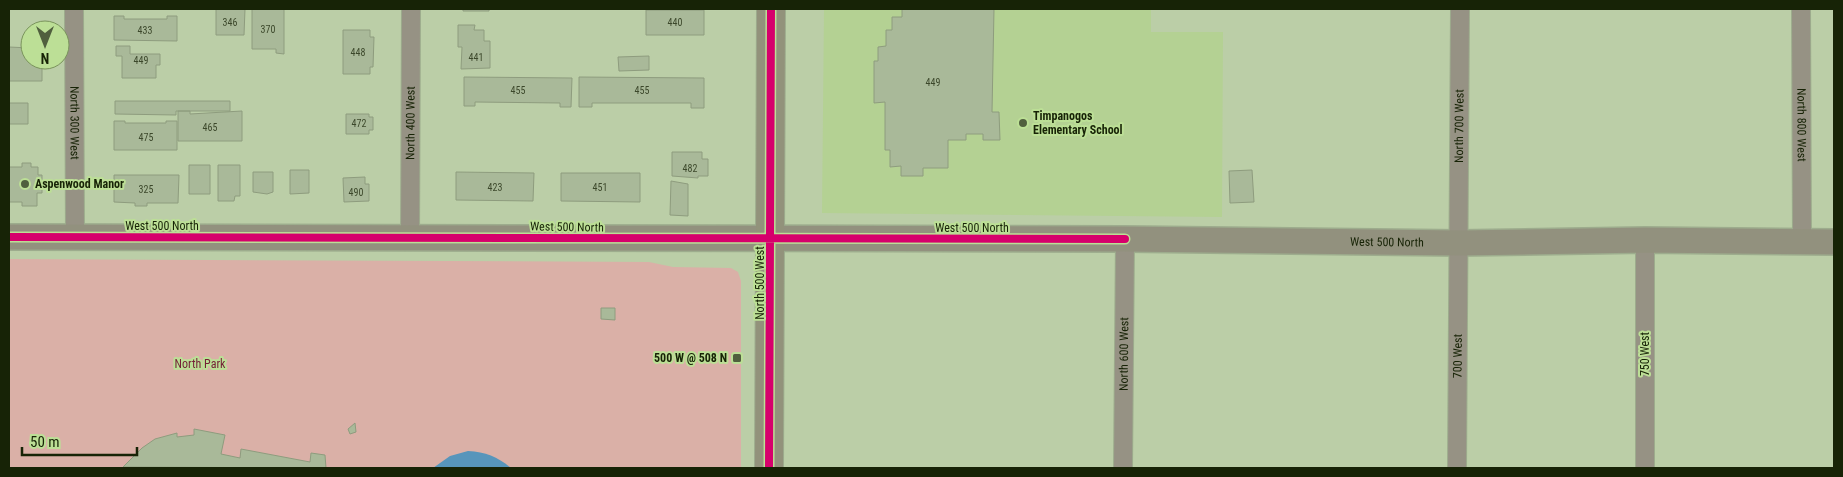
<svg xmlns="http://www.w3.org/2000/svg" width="1843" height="477" font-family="'Roboto Condensed',sans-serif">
	<rect width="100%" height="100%" fill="#bbcea7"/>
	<!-- built -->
	<path fill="#b4d193" d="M824 9H1151V32H1223L1222 217 822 213Z"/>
	<!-- green -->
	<path fill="#dab0a7" d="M9 259 649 262 673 267 731 268 738 272 741 281V468H9Z"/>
	<!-- water -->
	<path fill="#5795bb" d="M468 451C486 452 498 457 511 468H433L450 456Z"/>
	<!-- building -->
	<path fill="#a9b999" stroke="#8e9c7e" d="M216 9H245L244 35H216Z
		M252 9H284V54L276 53V49H252Z
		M463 9H489V11H463Z
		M902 9H994L992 112H999L1000 140H983V134H966V140H948V168H923V176H901V166L890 167V150H885V102L874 103V61H878V47L886 46V30H892V17H902Z
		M646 10H704V35H646Z
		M114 16H124V19H167V16H177V41L114 40Z
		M458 25H475L474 30H484V41H490V68L461 69 462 47H458Z
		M343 30H370V37H374L373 67H370V74H343Z
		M116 46H130V54H160V65H156V78H122V56H116Z
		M9 47 30 48V60H42V81H9Z
		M649 56V70L619 71 618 57Z
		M464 77 572 78 571 107H560V103L475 102V106H464Z
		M579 77 704 78V108H691V103H592V107H579Z
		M115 101H230V111H176V115L115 114Z
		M9 103H28V124H9Z
		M178 111H190V114L242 111V141H178Z
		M346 114H369V117H373V130H369V134H346Z
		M114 121H125V123H166V121H177V150H114Z
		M672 152H702V159H708V176H698V178L672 176Z
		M22 163H31V167H38V175H42V193H37V206H22V202H9V167H22Z
		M189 165H210V194H189Z
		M218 165H240V196H235L234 201H218Z
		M290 170H309V193L290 194Z
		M1252 170 1254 202 1230 203 1229 171Z
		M253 172H273V192L267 194 253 192Z
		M456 172 534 173 533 201 456 200Z
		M561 173H640V202L561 201Z
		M114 175H179L178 203H147V206H135V203L114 202Z
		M365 177V184H369V201L344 202 343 178Z
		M671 181 688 184V216L670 215Z
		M601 308H615V320L601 319Z
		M355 423 356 432 350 434 348 429Z
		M194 429 225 435 221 454 240 458 241 449 310 462 311 453 325 455 326 468 123 467 142 448 155 439 177 433V437L194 435Z"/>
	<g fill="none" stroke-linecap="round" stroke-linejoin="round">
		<!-- street casing -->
		<g stroke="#9dac8d" stroke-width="20">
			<g id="street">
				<path id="s1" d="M74 9 75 238"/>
				<path id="s2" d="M1801 9 1802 241"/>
				<path id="s3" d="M410 238 411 9"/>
				<path d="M1645 240V468"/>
				<path id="s4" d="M1123 468 1125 239"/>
				<path id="s5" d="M1457 468 1460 9"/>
			</g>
		</g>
		<!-- secondary casing -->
		<g stroke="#9dac8d" stroke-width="28">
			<g id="secondary">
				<path id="s6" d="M9 237 1125 239 1459 243 1645 240 1834 242"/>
			</g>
		</g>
		<!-- primary casing -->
		<g stroke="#9dac8d" stroke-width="30">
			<path id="primary" d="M769 468 771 9"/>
		</g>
		<!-- street -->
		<use href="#street" stroke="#969284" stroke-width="18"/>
		<!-- secondary -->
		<use href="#secondary" stroke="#92917e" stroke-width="25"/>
		<!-- primary -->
		<use href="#primary" stroke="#92927b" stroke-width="28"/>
		<!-- cycleway casing -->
		<g stroke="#bcdf96" stroke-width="11">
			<path id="cycleway" d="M9 237 1125 239
				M769 468 771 9"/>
		</g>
		<!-- cycleway -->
		<use href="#cycleway" stroke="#d6006c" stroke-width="8"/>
	</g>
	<!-- markers -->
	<g fill="#505f3e" stroke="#bcdf96" stroke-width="2">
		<circle cx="1023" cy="123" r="5"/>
		<circle cx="25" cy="184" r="5"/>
		<rect x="732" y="353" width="10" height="10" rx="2.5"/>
	</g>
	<g text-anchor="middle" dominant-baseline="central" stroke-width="4" stroke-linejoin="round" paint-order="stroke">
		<!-- number labels -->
		<g font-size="10" fill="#3c482b">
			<text x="230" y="22">346</text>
			<text x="675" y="22">440</text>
			<text x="268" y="29">370</text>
			<text x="145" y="30">433</text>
			<text x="358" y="52">448</text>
			<text x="476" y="57">441</text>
			<text x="141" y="60">449</text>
			<text x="933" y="82">449</text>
			<text x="518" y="90">455</text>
			<text x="642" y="90">455</text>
			<text x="359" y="123">472</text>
			<text x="210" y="127">465</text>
			<text x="146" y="137">475</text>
			<text x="690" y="168">482</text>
			<text x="495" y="187">423</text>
			<text x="600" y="187">451</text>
			<text x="146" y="189">325</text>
			<text x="356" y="192">490</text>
		</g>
		<!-- poi labels -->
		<g font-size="12" font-weight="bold" fill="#172306" stroke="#bcdf96" text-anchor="start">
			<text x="1033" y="116">Timpanogos<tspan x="1033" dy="14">Elementary School</tspan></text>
			<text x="35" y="184">Aspenwood Manor</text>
			<text x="727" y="358" text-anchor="end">500 W @ 508 N</text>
		</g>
		<!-- street labels -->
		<g font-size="12" fill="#172306" stroke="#bcdf96">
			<text stroke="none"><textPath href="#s1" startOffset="114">North 300 West</textPath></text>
			<text stroke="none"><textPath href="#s3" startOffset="115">North 400 West</textPath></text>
			<text stroke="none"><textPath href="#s2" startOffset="116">North 800 West</textPath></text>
			<text stroke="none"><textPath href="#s5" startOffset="342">North 700 West</textPath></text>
			<text x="162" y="226">West 500 North</text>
			<text transform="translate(567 227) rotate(1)">West 500 North</text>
			<text x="972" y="228">West 500 North</text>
			<text stroke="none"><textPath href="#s6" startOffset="1378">West 500 North</textPath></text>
			<text transform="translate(760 283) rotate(-90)">North 500 West</text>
			<text stroke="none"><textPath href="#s4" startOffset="114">North 600 West</textPath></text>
			<text transform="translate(1645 354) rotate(-90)">750 West</text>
			<text stroke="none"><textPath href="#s5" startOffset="112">700 West</textPath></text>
		</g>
		<!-- park labels -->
		<g font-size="12" fill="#752037" stroke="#bcdf96">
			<text x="200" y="364">North Park</text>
		</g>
	</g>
	<!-- border -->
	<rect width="1843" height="477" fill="none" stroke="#172306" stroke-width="20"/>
	<!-- north arrow -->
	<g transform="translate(45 45) rotate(180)"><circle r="24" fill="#bcdf96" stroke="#7a945c"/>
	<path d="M0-4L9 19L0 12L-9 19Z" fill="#505f3e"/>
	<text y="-8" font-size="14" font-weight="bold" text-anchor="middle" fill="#172306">N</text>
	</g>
	<!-- scale -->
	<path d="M22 447v8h115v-8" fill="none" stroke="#172306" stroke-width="2.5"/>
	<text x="30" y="447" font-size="15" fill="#172306" stroke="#bcdf96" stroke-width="4" paint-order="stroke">50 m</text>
</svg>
